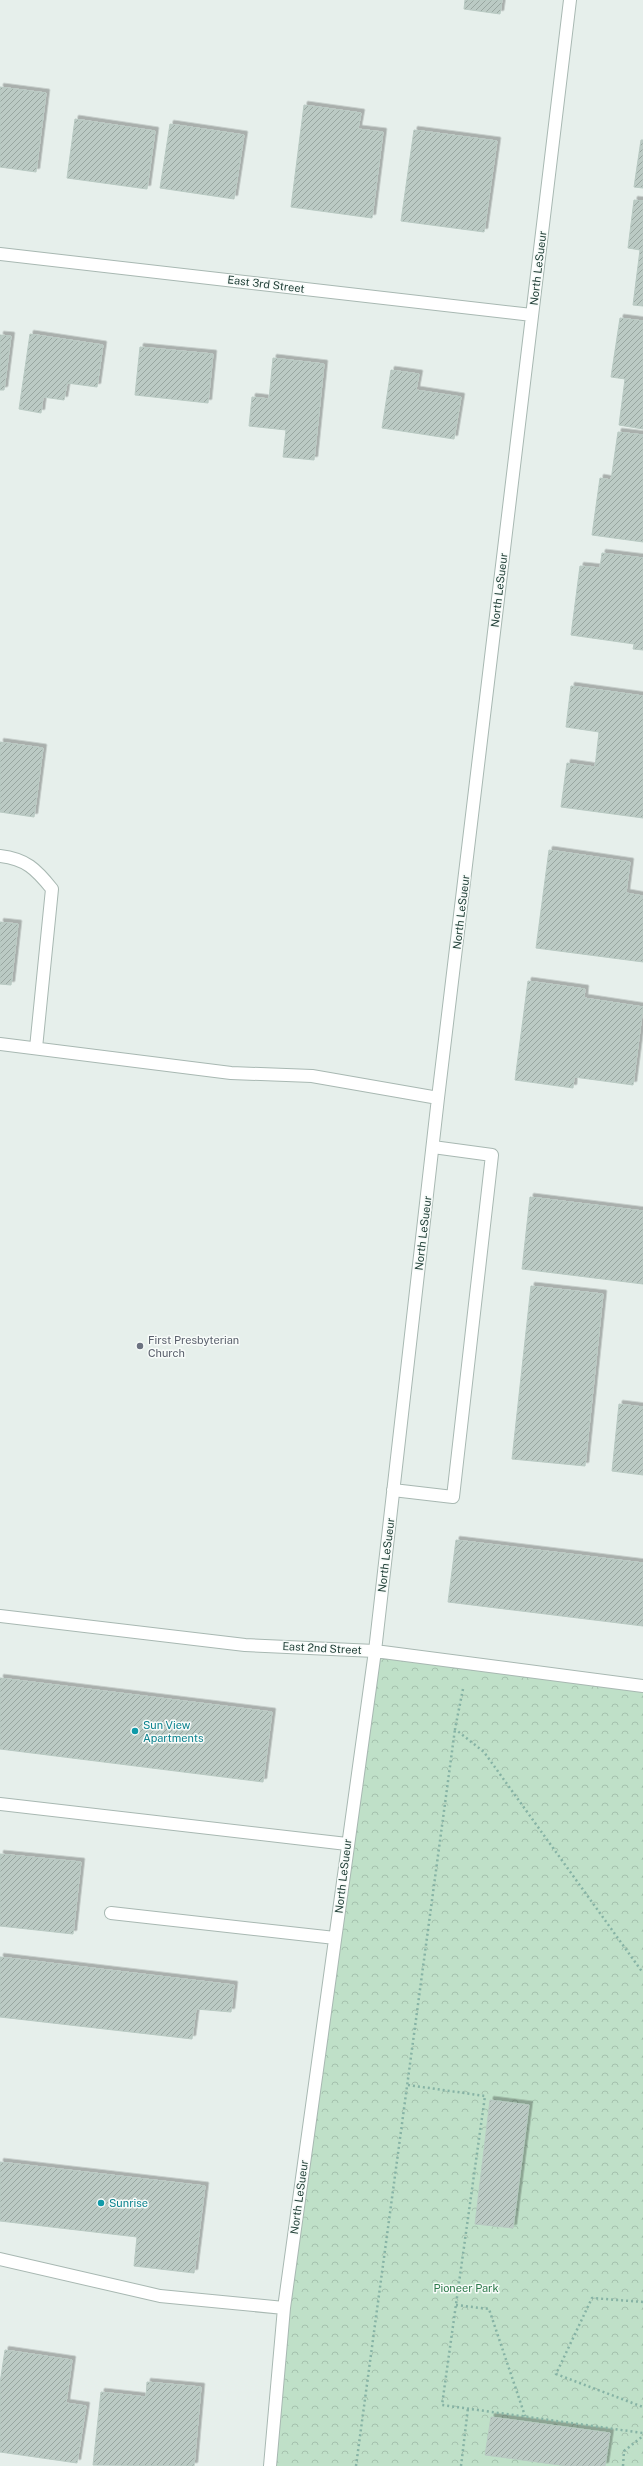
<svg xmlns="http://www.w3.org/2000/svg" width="643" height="2466" font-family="'Public Sans',sans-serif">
	<defs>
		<pattern id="park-crowns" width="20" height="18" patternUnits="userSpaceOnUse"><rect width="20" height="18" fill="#bfe0c8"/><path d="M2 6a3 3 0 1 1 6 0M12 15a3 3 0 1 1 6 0" fill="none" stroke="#a4c1ad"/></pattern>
		<pattern id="building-hatch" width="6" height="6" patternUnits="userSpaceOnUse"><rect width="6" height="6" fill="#bbcac4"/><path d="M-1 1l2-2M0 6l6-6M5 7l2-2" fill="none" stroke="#98a6a0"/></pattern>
		<filter id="shadow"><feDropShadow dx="3.5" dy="-3.5" stdDeviation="0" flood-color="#0004"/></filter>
	</defs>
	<rect width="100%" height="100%" fill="#e6efeb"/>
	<!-- park -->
	<path fill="url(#park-crowns)" d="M375 1651 643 1686V2466H270Z"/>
	<!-- building -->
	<path fill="url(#building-hatch)" stroke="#b8c9c2" filter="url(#shadow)" d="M465 0H502L500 14 464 9Z
		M0 87 46 93 36 172 0 167Z
		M304 105 361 113 358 129 383 132 372 218 291 207Z
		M75 119 155 131 147 189 67 178Z
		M170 124 244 135 234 199 160 188Z
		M414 130 497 141 484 232 401 221Z
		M641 140H643V188L634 187Z
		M634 200 643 201V306L633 305 640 250 628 248Z
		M620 318 643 321V429L619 425 625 379 611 377Z
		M30 334 103 345 97 387 67 383 64 400 43 397 41 413 19 409Z
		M0 335 11 336 4 390H0Z
		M140 347 213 354 208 403 135 395Z
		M273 358 324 364 314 460 283 457 286 430 249 426 252 397 269 399Z
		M391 370 419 374 416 390 461 397 454 439 382 428Z
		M618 432 643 435V542L592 535 600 478 611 480Z
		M602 553 643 558V650L633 649 634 644 571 635 580 566 600 568Z
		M571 686 643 696V818L561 807 567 763 595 767 599 732 566 727Z
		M0 742 43 748 34 817 0 812Z
		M549 850 630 862 626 893 643 896V962L536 948Z
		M0 922 18 924 11 985 0 984Z
		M528 981 585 989 584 998 643 1007 633 1085 574 1077 573 1088 515 1080Z
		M530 1197 643 1211V1284L522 1269Z
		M531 1286 603 1294 585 1466 512 1459Z
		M619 1404 643 1407V1475L612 1471Z
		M456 1540 643 1563V1626L448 1602Z
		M0 1678 272 1712 263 1782 0 1749Z
		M0 1854 81 1862 73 1934 0 1926Z
		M0 1957 234 1985 231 2012 196 2009 192 2039 0 2017Z
		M490 2100 529 2105 513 2228 475 2224Z
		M0 2162 205 2186 194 2273 134 2266 137 2237 0 2221Z
		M5 2350 72 2360 66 2403 86 2406 77 2463 0 2452V2383Z
		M147 2382 201 2387 194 2466 93 2465 101 2392 146 2397Z
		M491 2417 610 2433 605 2466H567L485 2455Z"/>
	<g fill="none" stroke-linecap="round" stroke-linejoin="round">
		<!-- minor casing -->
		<g stroke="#a8b8b2" stroke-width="14">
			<path id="minor" d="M0 254 532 315
				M0 856C26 859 36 869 52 889L36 1048
				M0 1044 231 1073 312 1076 438 1098
				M393 1490 453 1497 492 1155 433 1147
				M0 1616 245 1645 375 1651 643 1686
				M0 1804 347 1844
				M111 1913 335 1938
				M0 2259 160 2296 284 2308
				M270 2466 284 2308 375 1651 438 1098 570 0"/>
		</g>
		<!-- path -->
		<path stroke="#86b3a5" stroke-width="2.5" stroke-dasharray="2 3" stroke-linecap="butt" d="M463 1689 455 1729 484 1752 643 1973
			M408 2085 485 2096 442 2405 643 2433
			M643 2302 592 2298 556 2374 643 2407
			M456 2305 489 2309 525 2416
			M356 2466 455 1729
			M461 2466 468 2408
			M623 2466 624 2451 643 2436"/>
		<!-- minor -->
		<use href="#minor" stroke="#fff" stroke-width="12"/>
	</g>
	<!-- markers -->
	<circle fill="#6b7280" stroke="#f7fbf9" stroke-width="1.5" cx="140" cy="1346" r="4"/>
	<g fill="#0f9aa8" stroke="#f7fbf9" stroke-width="1.5">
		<circle cx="135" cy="1731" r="4"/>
		<circle cx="101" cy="2203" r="4"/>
	</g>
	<g text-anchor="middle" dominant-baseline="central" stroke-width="3" stroke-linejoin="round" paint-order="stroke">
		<!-- street labels -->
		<g font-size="11" fill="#24423a" stroke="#f7fbf9">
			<text transform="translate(538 268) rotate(-83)">North LeSueur</text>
			<text transform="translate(266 284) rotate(7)">East 3rd Street</text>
			<text transform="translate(499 590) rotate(-83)">North LeSueur</text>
			<text transform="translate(461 912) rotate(-83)">North LeSueur</text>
			<text transform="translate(423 1233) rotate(-83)">North LeSueur</text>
			<text transform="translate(386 1555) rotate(-83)">North LeSueur</text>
			<text transform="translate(322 1648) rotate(3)">East 2nd Street</text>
			<text transform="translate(343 1876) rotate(-83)">North LeSueur</text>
			<text transform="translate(299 2197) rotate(-82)">North LeSueur</text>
		</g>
		<!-- worship labels -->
		<g font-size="11" fill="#5b616d" stroke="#f7fbf9" text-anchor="start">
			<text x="148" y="1340">First Presbyterian<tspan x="148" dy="13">Church</tspan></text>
		</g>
		<!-- culture labels -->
		<g font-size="11" fill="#0d838f" stroke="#f7fbf9" text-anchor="start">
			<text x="143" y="1725">Sun View<tspan x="143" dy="13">Apartments</tspan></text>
			<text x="109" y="2203">Sunrise</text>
		</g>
		<!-- park labels -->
		<g font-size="11" fill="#2d7a4b" stroke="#f7fbf9">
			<text x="466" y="2288">Pioneer Park</text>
		</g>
	</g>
</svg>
